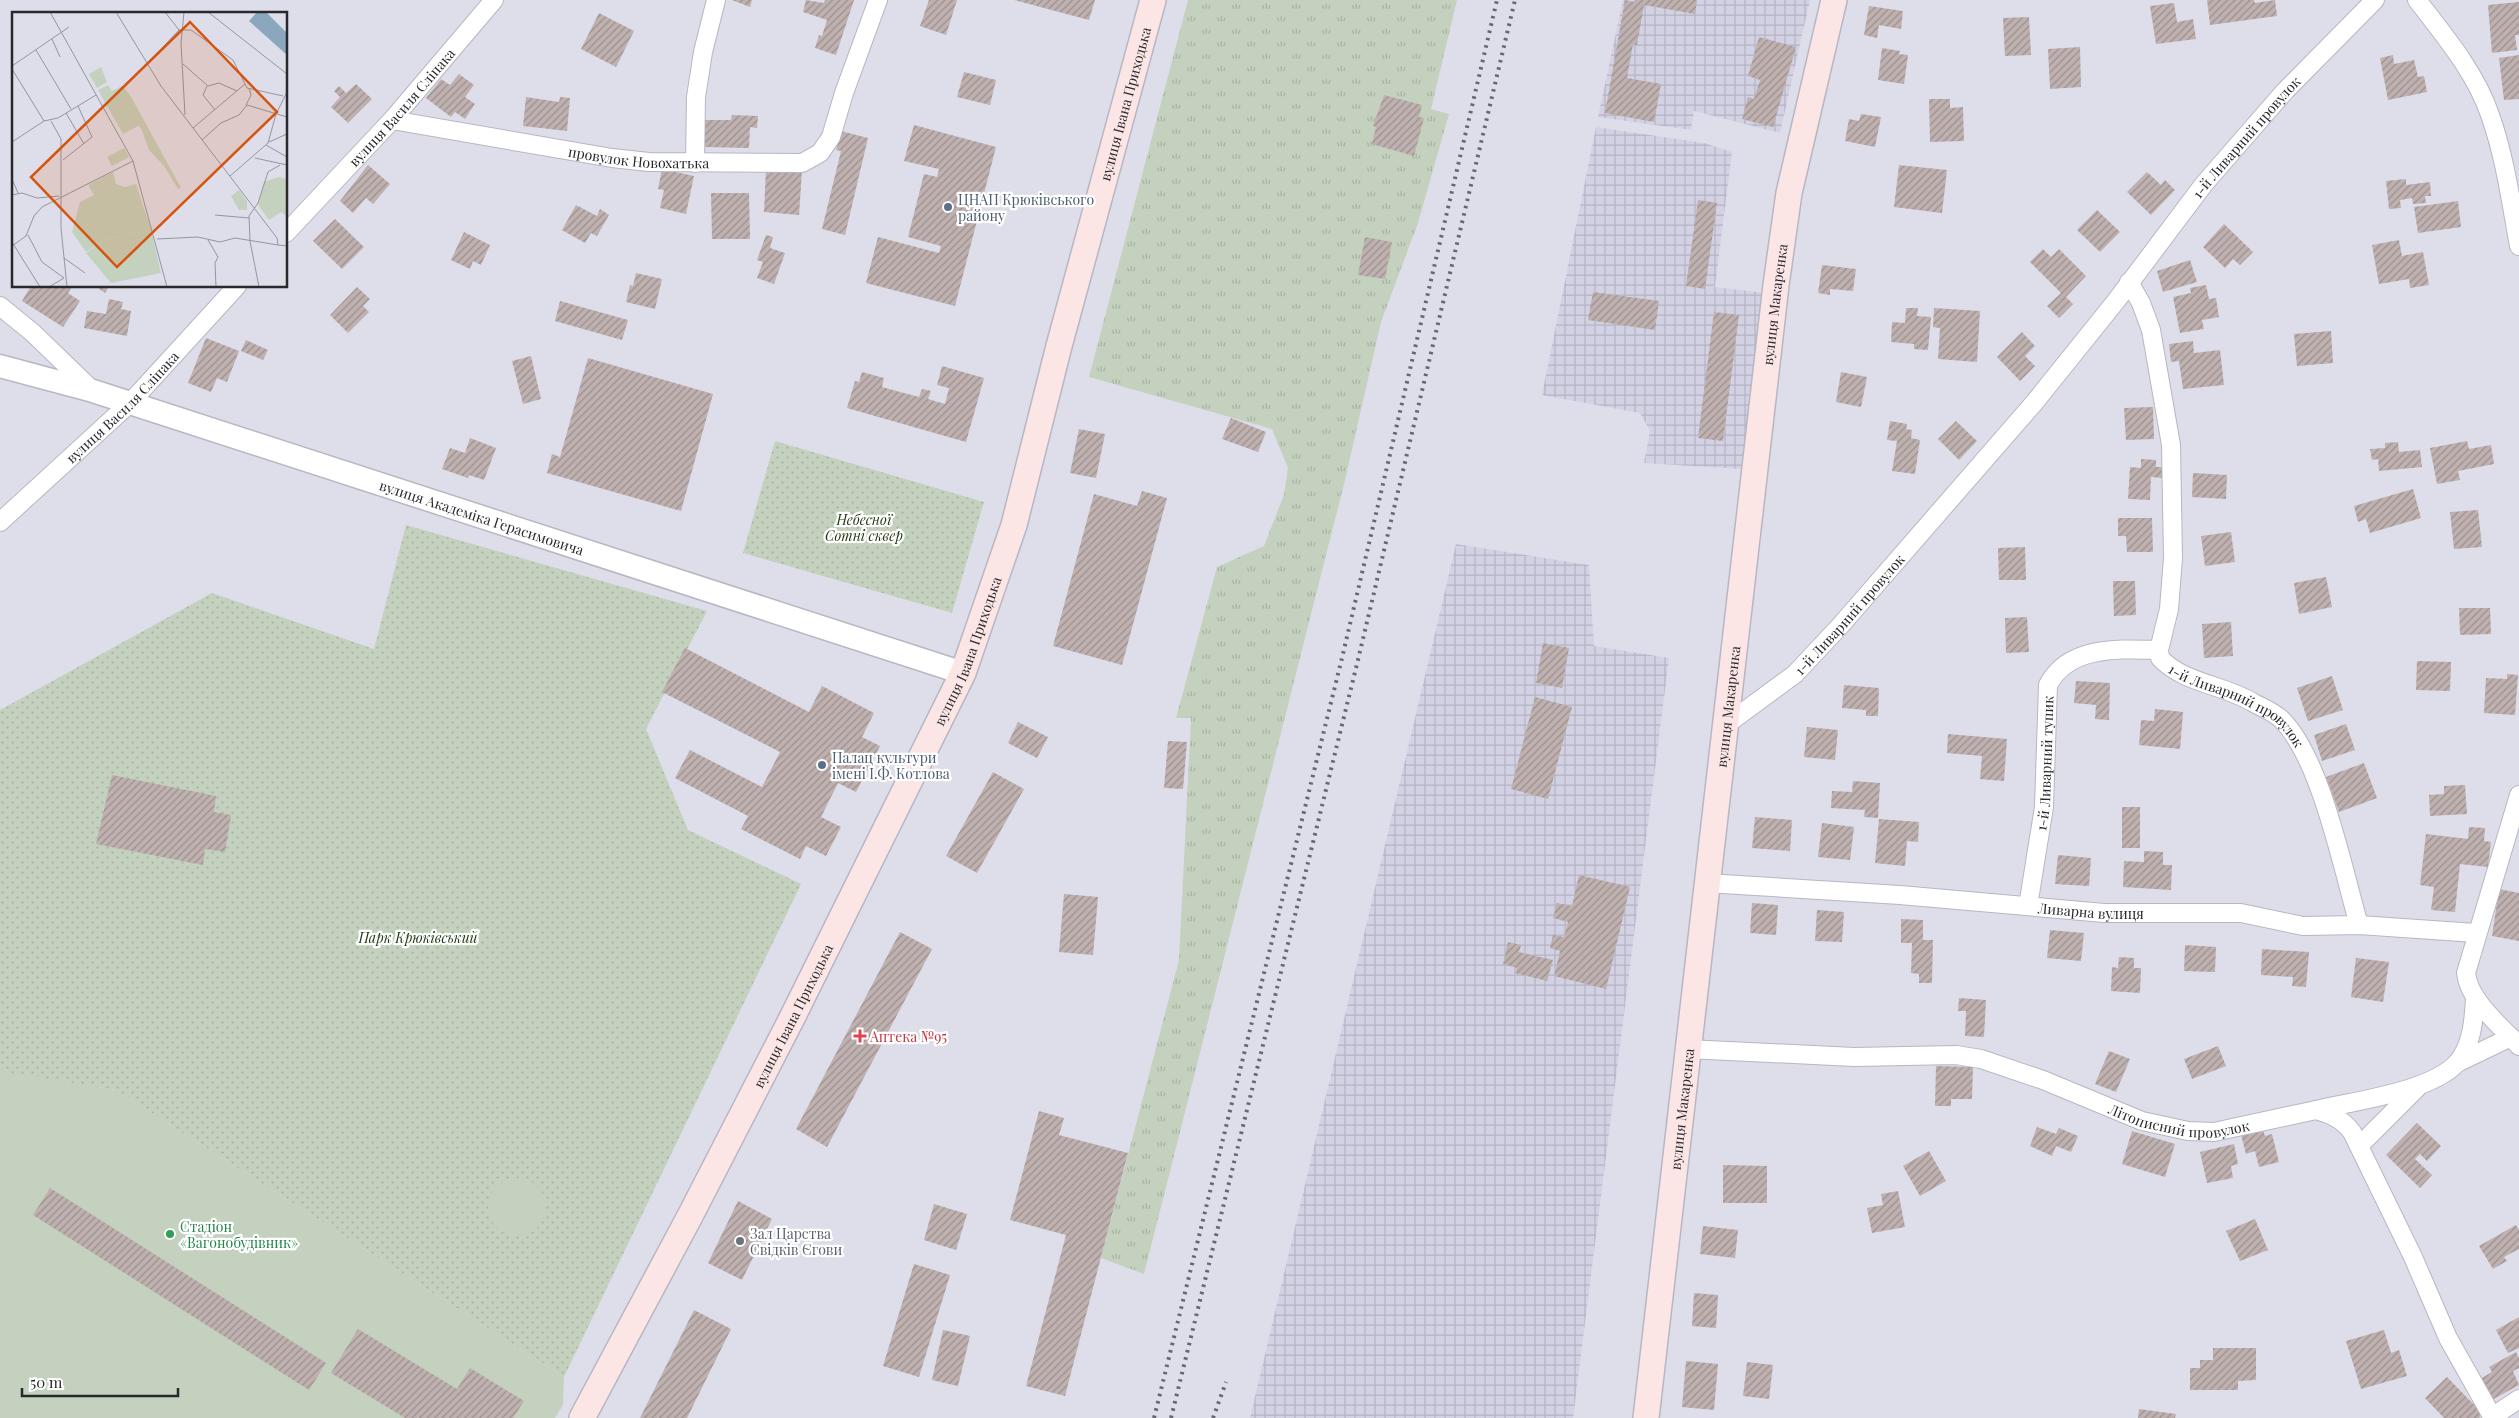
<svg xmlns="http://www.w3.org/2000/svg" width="2519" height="1418" font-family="'Playfair Display',serif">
	<defs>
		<pattern id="industrial-grid" width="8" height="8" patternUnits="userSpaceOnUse" patternTransform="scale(1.25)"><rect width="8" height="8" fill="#d3d2e4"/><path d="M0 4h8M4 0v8" fill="none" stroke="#b5b4c4"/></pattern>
		<pattern id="grass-tufts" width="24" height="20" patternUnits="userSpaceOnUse" patternTransform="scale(1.25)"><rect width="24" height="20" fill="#c4d1be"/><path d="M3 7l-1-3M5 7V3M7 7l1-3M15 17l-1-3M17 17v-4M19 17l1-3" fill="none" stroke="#a8b3a4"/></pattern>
		<pattern id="park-dots" width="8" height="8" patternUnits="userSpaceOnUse" patternTransform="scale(1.25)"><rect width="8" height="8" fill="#c4d1be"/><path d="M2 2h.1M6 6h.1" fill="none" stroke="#a8b3a4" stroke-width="1.8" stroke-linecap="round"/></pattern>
		<pattern id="building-hatch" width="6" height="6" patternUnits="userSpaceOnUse" patternTransform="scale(1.25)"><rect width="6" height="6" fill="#bfb1af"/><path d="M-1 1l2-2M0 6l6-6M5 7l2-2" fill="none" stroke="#9b908f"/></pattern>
	</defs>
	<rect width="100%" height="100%" fill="#dedeea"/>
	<!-- industrial -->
	<path fill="url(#industrial-grid)" d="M1623 0H1810L1780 133 1694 111 1691 130 1598 117Z
		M1596 127 1704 143 1732 152 1715 287 1765 293 1742 469 1644 463 1650 431 1640 413 1542 395Z
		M1456 544 1589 565 1594 646 1669 658 1573 1418H1250Z"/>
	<!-- grass -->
	<path fill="url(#grass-tufts)" d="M1188 0H1457L1431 109 1449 114 1418 223 1381 322 1345 480 1144 1274 1101 1258 1179 960 1191 718H1176L1217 567 1264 546 1284 495 1288 468 1272 429 1089 377Z"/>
	<!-- park -->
	<path fill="url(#park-dots)" d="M775 441 984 502 952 613 743 553Z
		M406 525 707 611 646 729 688 830 801 884 564 1377 116 1090 0 1072V710L212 593 374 649Z"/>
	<!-- garden -->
	<path fill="#c4d1be" d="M0 1071 116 1090 564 1377 563 1405 555 1418H0Z
		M488 1207a29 29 0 1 1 58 0a29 29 0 1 1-58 0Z"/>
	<!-- building -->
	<path fill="url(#building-hatch)" d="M732 0H752L750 7Z
		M806 0 824 3 825 0H854L836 55 815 48 819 35 822 36 827 20 803 12Z
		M929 0H957L946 35 920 26Z
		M1014 0H1095L1089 20Z
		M1625 0 1635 2V0H1697L1695 14 1644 5 1637 45 1633 44 1627 78 1661 84 1654 122 1605 113Z
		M2207 0H2254L2255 3 2275 0 2277 16 2210 25Z
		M2519 2V35H2515L2517 50 2492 53 2488 5Z
		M2174 3 2177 22 2193 19 2196 39 2156 44 2150 6Z
		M1869 6 1903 11 1901 29 1879 25 1877 38 1864 35Z
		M599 13 634 31 616 67 581 49Z
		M2029 17 2031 55 2005 56 2003 18Z
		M1759 37 1796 47 1773 127 1742 119 1748 97 1754 99 1760 80 1748 76Z
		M2080 47 2081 87 2050 89 2048 49Z
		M1882 48 1900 51 1899 54 1908 55 1904 84 1878 80Z
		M2393 55 2394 64 2414 60 2418 77 2424 76 2427 92 2388 100 2380 58Z
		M2519 55V99L2504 100 2499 58Z
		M964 72 996 80 990 105 957 97Z
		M459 74 474 85 465 97 475 104 465 119 455 112 451 117 426 98 441 79 450 85Z
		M356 84 372 99 348 123 331 107 340 97 334 91 339 86 346 93Z
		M1384 95 1422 105 1419 117 1424 118 1414 156 1372 144 1376 127 1373 126Z
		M526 97 559 102 560 97 570 98 567 131 523 126Z
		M1929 99H1950V108L1963 107 1964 141 1930 142Z
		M1861 114 1881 117 1875 147 1845 141 1849 119 1859 121Z
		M732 115 758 116 757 128 750 127 749 148 705 147V120H731Z
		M914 125 996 147 955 306 866 283 878 237 939 253 941 246 908 237 924 174 937 177 939 169 904 161Z
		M841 131 868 138 845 235 822 229 841 151 836 150Z
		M368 165 390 184 373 204 366 198 353 213 340 201Z
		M1899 165 1947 170 1942 213 1894 207Z
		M662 169 694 176 686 214 660 208 664 190 658 189Z
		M766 169 802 171 799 215 764 212Z
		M2147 172 2161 185 2165 180 2175 190 2151 215 2127 192Z
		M2406 179V185L2430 182 2431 196H2425L2426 203 2413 204 2412 198 2400 200 2401 208 2389 209 2386 181Z
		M711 193H749L750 239H712Z
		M1698 200 1717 203 1705 289 1686 286Z
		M2458 201 2461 227 2418 233 2414 207Z
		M576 205 597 216 600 209 609 215 597 236 591 233 585 243 562 230Z
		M2097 210 2120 232 2100 252 2077 230Z
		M335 219 364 247 342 269 313 241Z
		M2224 224 2253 252 2240 265 2233 259 2225 268 2203 247Z
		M464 232 490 245 481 265 473 261 470 269 451 260Z
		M766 235 773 237 770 248 785 253 774 284 757 278 763 262 757 260Z
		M1365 237 1392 242 1385 279 1358 275Z
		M2399 240 2402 256 2423 252 2429 285 2410 288 2409 279 2379 284 2372 245Z
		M2043 249 2051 257 2059 249 2086 276 2066 297 2073 304 2059 318 2047 306 2061 293 2030 262Z
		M2190 260 2197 282 2163 292 2157 271Z
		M1822 265 1856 269 1853 291 1830 289V295L1818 293Z
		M636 273 662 279 655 309 626 302 630 285 633 286Z
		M2206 285 2209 299 2216 298 2219 317 2202 320 2204 329 2180 333 2173 297 2191 293 2190 288Z
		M31 286 72 287 68 293 80 301 63 327 22 301Z
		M95 286H109L105 293Z
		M357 287 370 299 363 306 369 312 348 333 330 315Z
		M1593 292 1659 301 1655 330 1588 320Z
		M109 299 123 302 121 309 131 311 127 336 84 328 87 311 106 314Z
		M560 301 628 320 622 340 555 321Z
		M1906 308H1918L1917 316 1931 317 1928 350 1914 349V344L1891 342 1892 322 1905 323Z
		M1934 308 1980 311 1977 362 1938 359 1940 328 1933 327Z
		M1714 312 1739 315 1723 441 1698 438Z
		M2331 331 2333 363 2297 366 2294 334Z
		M2022 332 2035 346 2025 356 2035 366 2020 381 1997 357Z
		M206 338 239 351 227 382 217 378 211 392 188 383Z
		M246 340 268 350 263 360 241 351Z
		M2193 341 2194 353 2220 350 2224 385 2183 389 2179 361 2171 362 2169 344Z
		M531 356 541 399 523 404 512 361Z
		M588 358 713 394 681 511 547 473 552 454 560 457Z
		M942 366 984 378 966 442 847 408 855 381 859 382 862 372 884 378 882 387 919 397 922 389 931 391 928 399 945 404 949 388 937 385Z
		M1841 372 1867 377 1861 407 1836 402Z
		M2153 407 2154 439 2126 440 2124 408Z
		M1231 418 1266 432 1258 452 1222 439Z
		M1890 421 1907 424 1906 429 1912 430 1911 438 1920 440 1915 474 1892 471 1897 441 1887 440Z
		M1956 421 1977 441 1959 460 1938 439Z
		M1079 429 1105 434 1096 478 1070 473Z
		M470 438 496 448 484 480 469 475 468 478 442 469 450 448 465 453Z
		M2467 441 2469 449 2491 445 2494 464 2458 471 2460 480 2437 484 2430 448Z
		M2398 442 2399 452 2420 450 2422 467 2379 471 2378 459 2372 460 2370 449 2385 448V443Z
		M2141 459 2156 460V467H2162V478L2151 477 2150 500 2128 499 2130 467 2141 468Z
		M2193 473 2227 475 2226 499 2192 497Z
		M2413 489 2421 518 2370 533 2366 519 2358 522 2354 506Z
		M1142 491 1167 498 1122 665 1053 646 1094 494 1137 506Z
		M2478 510 2482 547 2454 549 2450 512Z
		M2118 518H2152L2153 552H2127L2126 536H2118Z
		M2231 532 2235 562 2205 566 2201 536Z
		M2025 547 2026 580H1999L1998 548Z
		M2326 577 2332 607 2299 614 2294 583Z
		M2113 581H2135L2136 615 2114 616Z
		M2459 608H2490L2491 634 2460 635Z
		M2027 617 2029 652 2006 653 2005 618Z
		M2231 622 2233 656 2204 658 2202 624Z
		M1543 643 1569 648 1562 688 1536 683Z
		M685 648 809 712 822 686 874 713 862 737 880 746 856 792 838 783 821 817 841 827 826 856 806 846 800 859 741 829 748 816 675 778 690 750 762 787 780 752 662 692Z
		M2417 661 2451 662 2450 691 2416 690Z
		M2507 674 2518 675 2515 715 2484 713 2486 678 2507 679Z
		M2332 676 2343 710 2308 721 2297 688Z
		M2076 681 2110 683 2109 720 2095 719 2096 705 2074 703Z
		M1844 685 1879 688 1878 716H1866V710L1842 708Z
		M1535 697 1572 707 1548 799 1511 789Z
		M2155 709 2183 712 2180 749 2139 745 2141 720 2154 721Z
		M1018 722 1048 737 1037 758 1008 743Z
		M2346 724 2355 750 2322 761 2314 735Z
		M1807 727 1838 730 1835 760 1804 757Z
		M1948 734 2007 739 2004 781 1980 779 1982 756 1947 753Z
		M1168 741 1187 742 1183 789 1164 788Z
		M2364 763 2377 798 2339 812 2326 777Z
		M993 772 1024 789 977 873 946 856Z
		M112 775 216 796 214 812 231 815 225 852 205 849 203 865 96 844Z
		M1853 781 1880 783 1878 818 1864 817 1865 810 1831 808 1832 791 1852 792Z
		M2465 785 2467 814 2430 816 2429 795 2444 794V786Z
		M2122 807H2140V848H2122Z
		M1755 817 1792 820 1790 851 1752 848Z
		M1879 819 1919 822 1918 842 1907 841 1905 866 1875 863Z
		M1822 823 1854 827 1850 860 1818 857Z
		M2469 827 2485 828 2484 841 2491 842 2488 867 2460 864 2455 912 2431 910 2434 887 2420 885 2426 834 2468 839Z
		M2144 851 2163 852V865H2172L2171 890 2123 887 2124 861 2144 862Z
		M2058 855 2091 858 2089 886 2055 884Z
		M1579 875 1630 887 1606 989 1554 976 1560 951 1550 948 1553 935 1564 937 1568 922 1553 918 1557 903 1572 906Z
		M2499 889 2519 893V941L2492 936Z
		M1064 894 1098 897 1093 955 1059 952Z
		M1752 903 1778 905 1776 935 1750 933Z
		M1817 910 1844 912 1842 942 1815 941Z
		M1901 919 1923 920V940H1933L1932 983H1919V974L1911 973 1912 943H1901Z
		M2050 930 2084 933 2081 961 2047 958Z
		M900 932 932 949 827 1147 796 1129Z
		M1508 942 1521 945 1519 952 1553 960 1547 981 1515 973 1517 968 1503 964Z
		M2185 945 2216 947 2215 972 2184 971Z
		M2262 949 2309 952 2306 987 2292 986 2293 977 2261 975Z
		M2119 957 2134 958V968H2141L2140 993 2111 991 2112 967 2118 968Z
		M2356 958 2389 962 2383 1002 2351 997Z
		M1959 998 1986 1000 1984 1037 1965 1036 1966 1011H1958Z
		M2218 1046 2226 1066 2192 1079 2184 1059Z
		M2109 1051 2130 1059 2116 1092 2095 1084Z
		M1936 1066 1973 1067 1972 1099H1951V1106H1935Z
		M1039 1111 1064 1118 1059 1135 1128 1153 1065 1396 1026 1386 1066 1235 1010 1220Z
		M2417 1123 2441 1146 2427 1161 2420 1154 2415 1159 2432 1175 2420 1188 2386 1155Z
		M2037 1127 2056 1134 2059 1128 2078 1136 2071 1152 2056 1146 2052 1156 2030 1146Z
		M2263 1130 2265 1136 2272 1134 2279 1162 2259 1167 2255 1151 2246 1154 2241 1135Z
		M2132 1131 2175 1144 2165 1177 2122 1164Z
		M2234 1144 2238 1164 2231 1166 2233 1178 2207 1183 2200 1152Z
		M1929 1151 1946 1181 1920 1196 1903 1166Z
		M1723 1165 1767 1166V1203H1723Z
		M50 1188 326 1363 309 1390 33 1215Z
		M1898 1191 1905 1227 1872 1233 1867 1208 1883 1205 1881 1194Z
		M738 1201 772 1219 742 1280 708 1263Z
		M934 1204 967 1214 956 1250 924 1240Z
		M2255 1219 2268 1250 2240 1261 2226 1231Z
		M2516 1225 2519 1230V1249L2504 1257 2507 1261 2493 1269 2479 1246Z
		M1703 1226 1738 1230 1735 1258 1700 1254Z
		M914 1264 950 1275 919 1377 883 1366Z
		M1694 1293 1718 1295 1716 1328 1692 1326Z
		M694 1310 731 1329 687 1418H640Z
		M2519 1317V1348L2508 1353 2496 1330Z
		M358 1329 457 1389 470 1368 524 1401 513 1418H405L331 1373Z
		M943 1330 970 1336 958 1386 932 1380Z
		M2384 1330 2391 1353 2399 1350 2407 1376 2361 1389 2346 1341Z
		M2213 1348H2256V1380L2238 1381V1390H2190V1368H2200V1360H2213Z
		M2516 1352 2519 1358V1368L2513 1371 2519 1385 2492 1400 2480 1379 2492 1372 2489 1367Z
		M1686 1361 1718 1364 1714 1410 1682 1407Z
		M1747 1362 1773 1365 1769 1399 1743 1396Z
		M2447 1377 2483 1414 2479 1418H2444L2425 1398Z
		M2139 1409 2176 1414 2175 1418H2138Z"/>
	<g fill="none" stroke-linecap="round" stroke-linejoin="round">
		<!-- minor casing -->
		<g stroke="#b7b6c2" stroke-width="20">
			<g id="minor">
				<path d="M2417 0C2444 35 2476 73 2490 115 2505 157 2511 202 2519 246"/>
				<path id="s1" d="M392 120 612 158 649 162 802 163 820 153 831 137 844 93 878 0"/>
				<path d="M695 163 696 97 703 52 716 0"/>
				<path id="s2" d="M286 233 392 120 494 0"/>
				<path id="s3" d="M2129 282 2141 303 2151 330 2171 445 2173 558 2169 609 2159 650 2160 658C2183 683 2224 685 2252 702 2261 707 2274 712 2282 720 2321 759 2343 870 2359 925"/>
				<path d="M0 306 33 333 93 391"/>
				<path id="s4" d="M0 522 130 403 237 286"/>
				<path id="s5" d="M1727 724 1795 674 1840 626 2034 403 2116 301 2204 184 2285 91 2375 0"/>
				<path d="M2519 795 2466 973C2469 1001 2500 1025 2519 1046"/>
				<path id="s6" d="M1706 883 1900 895 2104 913H2241L2303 926 2359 925 2476 933"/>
				<path id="s7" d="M2028 906 2044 807 2048 685C2069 645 2120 649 2159 650"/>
				<path id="s8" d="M1687 1049 1854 1057 1956 1055 1981 1059 2043 1080 2142 1121 2188 1131 2214 1132 2316 1110C2331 1114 2342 1119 2352 1132L2413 1257 2448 1338 2493 1418"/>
				<path d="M2457 1063 2511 1037"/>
				<path d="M2316 1110C2354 1101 2430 1092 2457 1063 2472 1046 2474 1019 2475 998"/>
				<path d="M2359 1146 2417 1088"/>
				<path d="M2492 1417 2519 1399"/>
			</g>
		</g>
		<!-- tertiary casing -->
		<g stroke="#b7b6c2" stroke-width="25">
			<g id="tertiary">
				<path id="s9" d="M0 366 93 391 963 673"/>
			</g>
		</g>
		<!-- secondary casing -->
		<g stroke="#b7b6c2" stroke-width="28">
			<g id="secondary">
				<path id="s10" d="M582 1418 690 1216 792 1018 963 673 1014 525 1059 346 1153 0"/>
				<path id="s11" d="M1646 1418 1776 285 1789 193 1834 0"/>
			</g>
		</g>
		<!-- minor -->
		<use href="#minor" stroke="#fff" stroke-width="18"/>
		<!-- tertiary -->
		<use href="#tertiary" stroke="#fff" stroke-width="22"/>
		<!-- secondary -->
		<use href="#secondary" stroke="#fce6e5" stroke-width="25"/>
		<!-- rail -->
		<path stroke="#67676e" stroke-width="4" stroke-dasharray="2.5 5" stroke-linecap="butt" d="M1154 1418 1342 658 1497 0
			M1171 1418 1357 664 1515 0
			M1213 1418 1226 1382"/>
	</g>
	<!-- markers -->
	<g fill="#5c6f8a" stroke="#fff" stroke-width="2">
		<circle cx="948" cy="207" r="5"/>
		<circle cx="822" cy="765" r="5"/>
	</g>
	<path fill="#e0444e" stroke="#fff" stroke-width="2" d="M857.5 1028.5h5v5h5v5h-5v5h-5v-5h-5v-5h5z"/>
	<circle fill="#2e9e5b" stroke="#fff" stroke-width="2" cx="170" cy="1234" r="5"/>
	<circle fill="#6b7280" stroke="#fff" stroke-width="2" cx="740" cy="1241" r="5"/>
	<g text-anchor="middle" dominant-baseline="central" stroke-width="4.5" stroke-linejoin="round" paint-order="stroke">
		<!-- street labels -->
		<g font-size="14" fill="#28282d" stroke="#fff">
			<text stroke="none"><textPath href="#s10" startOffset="1429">вулиця Івана Приходька</textPath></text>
			<text stroke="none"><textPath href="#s2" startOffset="171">вулиця Василя Сліпака</textPath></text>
			<text stroke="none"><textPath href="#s5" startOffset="786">1-й Ливарний провулок</textPath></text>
			<text stroke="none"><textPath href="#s1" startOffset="250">провулок Новохатька</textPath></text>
			<text stroke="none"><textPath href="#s11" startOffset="1121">вулиця Макаренка</textPath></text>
			<text stroke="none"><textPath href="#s4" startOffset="168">вулиця Василя Сліпака</textPath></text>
			<text stroke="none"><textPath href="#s9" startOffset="505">вулиця Академіка Герасимовича</textPath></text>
			<text stroke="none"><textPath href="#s5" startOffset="165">1-й Ливарний провулок</textPath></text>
			<text stroke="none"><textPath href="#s10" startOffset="859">вулиця Івана Приходька</textPath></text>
			<text stroke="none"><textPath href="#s11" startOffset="716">вулиця Макаренка</textPath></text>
			<text stroke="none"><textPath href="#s3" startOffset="476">1-й Ливарний провулок</textPath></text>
			<text stroke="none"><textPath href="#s7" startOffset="144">1-й Ливарний тупик</textPath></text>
			<text stroke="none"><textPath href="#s6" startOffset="386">Ливарна вулиця</textPath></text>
			<text stroke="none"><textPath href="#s10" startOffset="454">вулиця Івана Приходька</textPath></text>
			<text stroke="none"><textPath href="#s11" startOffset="311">вулиця Макаренка</textPath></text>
			<text stroke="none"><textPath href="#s8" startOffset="504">Літописний провулок</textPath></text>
		</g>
		<!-- service labels -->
		<g font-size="14" fill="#4e5e75" stroke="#fff" text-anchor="start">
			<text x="958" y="199">ЦНАП Крюківського<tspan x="958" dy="16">району</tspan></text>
			<text x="832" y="757">Палац культури<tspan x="832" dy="16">імені І.Ф. Котлова</tspan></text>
		</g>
		<!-- park labels -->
		<g font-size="14" font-style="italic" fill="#1c380e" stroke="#fff">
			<text x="864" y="519">Небесної<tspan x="864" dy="16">Сотні сквер</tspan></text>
			<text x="418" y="937">Парк Крюківський</text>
		</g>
		<!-- health labels -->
		<g font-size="14" fill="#be3a42" stroke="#fff" text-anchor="start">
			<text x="870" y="1036">Аптека №95</text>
		</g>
		<!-- leisure labels -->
		<g font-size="14" fill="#27864d" stroke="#fff" text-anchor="start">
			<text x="180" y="1226">Стадіон<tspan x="180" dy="16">«Вагонобудівник»</tspan></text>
		</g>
		<!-- worship labels -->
		<g font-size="14" fill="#5b616d" stroke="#fff" text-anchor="start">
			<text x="750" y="1233">Зал Царства<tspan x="750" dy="16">Свідків Єгови</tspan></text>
		</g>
	</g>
	<!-- overview -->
	<g transform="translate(12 12)">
		<rect width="275" height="275" fill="#dedeea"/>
		<path d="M89 55 95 70 85 76 77 62ZM96 73 100 79 110 74 118 83 169 176 166 177 152 154 137 138 129 116 126 114 111 122 86 78Z" fill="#c4d1be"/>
		<path d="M267 165 275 167V204L269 200 257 208 246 193 252 170Z" fill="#c4d1be"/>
		<path d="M112 136 117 145 100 154 95 145ZM101 160 104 172 113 175 124 172 139 218 93 227 74 240 60 220 68 190 82 183 76 173ZM227 178 235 189V198H227L219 184Z" fill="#c4d1be"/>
		<path d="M139 218 149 261 99 271 74 241 93 227Z" fill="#c4d1be"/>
		<path d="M245 0H254L275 21V43L237 9Z" fill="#8ba7bd"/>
		<path fill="none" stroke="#95959e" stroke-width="1" d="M38 0 121 149 155 275M104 0 149 74 265 226 266 233 275 234M153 0 167 18M172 0 169 31 173 103M196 0 275 62M40 27 48 45M24 38 59 97M136 51 167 18H179L221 48 235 76 271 84M171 52 196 74 207 71 225 79M0 54 57 15M0 57 32 109M195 74 191 83 203 98M234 93 239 83 237 76M54 101 72 132M264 102 275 80M39 109 49 127V216L55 275M181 116 233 72M190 128 209 111 227 103 235 93 275 105M0 130 32 109 46 106 84 83M257 130 275 122M254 133 275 145M243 146 275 153M51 148 80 125 66 94M218 164 256 131 264 102M0 167 6 181M0 183 10 181 25 186 47 184M203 203 237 206M16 223 30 250 52 266 37 275M145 227 186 225 208 230 223 226 266 233M196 228 206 245 203 251 204 275M0 230 28 275M0 234 14 224 22 204 30 195 121 149M52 246 73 261M247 275 238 229 237 204 246 191 256 160 268 153"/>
		<path fill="#d5540f" fill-opacity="0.15" stroke="#d5540f" stroke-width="2.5" d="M178 10 265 100 105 255 19 165Z"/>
		<rect width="275" height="275" fill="none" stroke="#28282d" stroke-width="2.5"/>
	</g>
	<!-- scale -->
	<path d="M22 1388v8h156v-8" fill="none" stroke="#28282d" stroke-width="2.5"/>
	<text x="30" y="1388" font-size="15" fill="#28282d" stroke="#ffffff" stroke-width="4" paint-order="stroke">50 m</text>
</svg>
